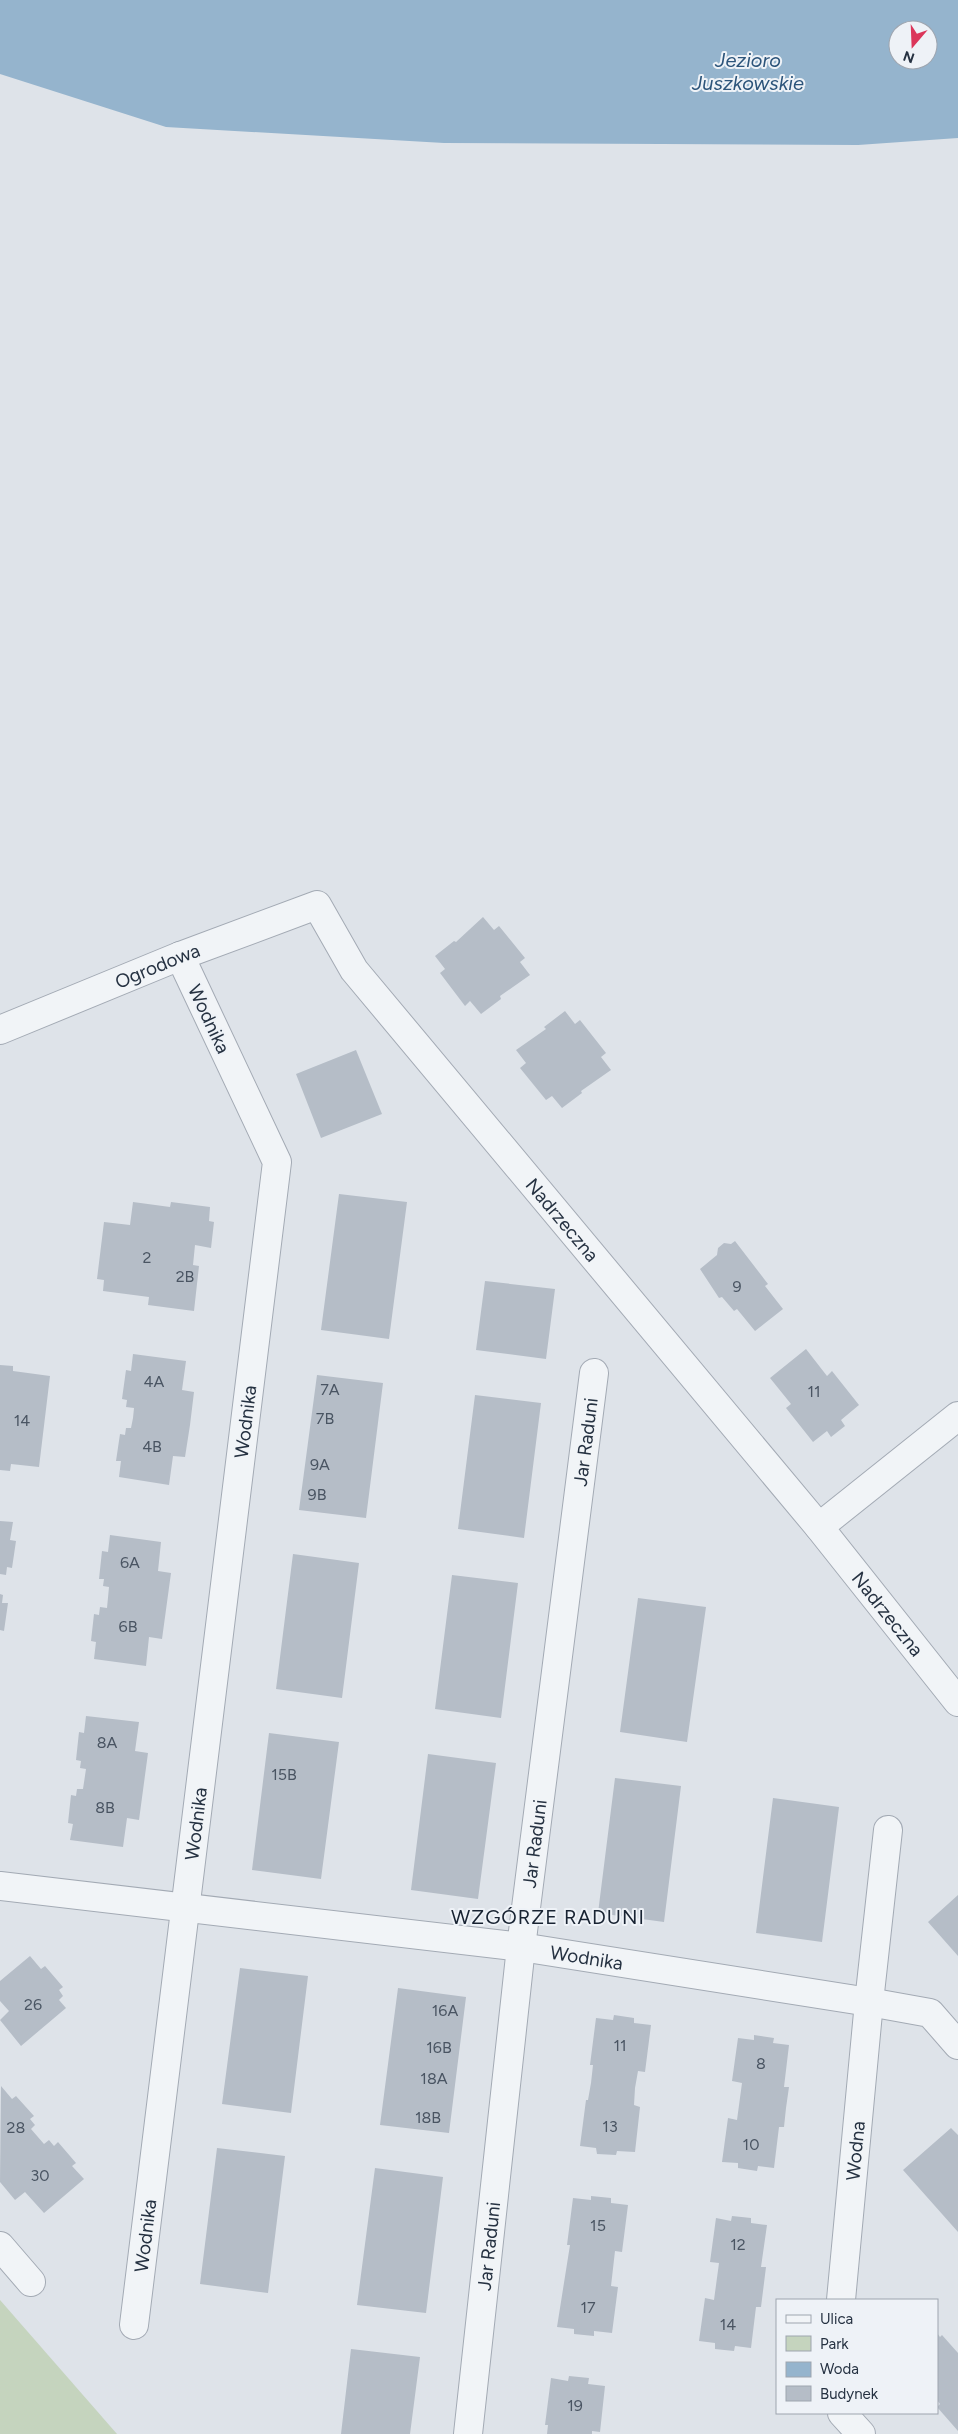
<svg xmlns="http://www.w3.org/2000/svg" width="958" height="2434" font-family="Figtree,sans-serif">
	<rect width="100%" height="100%" fill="#dee3e9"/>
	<!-- green -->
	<path fill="#c5d4be" d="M0 2300 117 2434H0Z"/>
	<!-- water -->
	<path fill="#95b4cd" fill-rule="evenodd" d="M0 0H958V138L858 145 444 143 166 127 0 74ZM898 30H928V60H898Z"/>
	<!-- building -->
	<path fill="#b5bdc7" d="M483 917 494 930 499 926 525 958 520 962 530 975 500 996 501 999 481 1014 470 1001 465 1006 440 973 445 969 435 956 454 941 456 942Z
		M565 1011 575 1024 580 1020 606 1053 601 1057 611 1070 581 1091 582 1093 562 1108 552 1096 546 1100 520 1068 526 1063 516 1050 546 1029 544 1027Z
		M356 1050 382 1114 321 1138 296 1074Z
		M339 1194 407 1202 389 1339 321 1330Z
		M133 1202 170 1207 171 1202 210 1207 209 1221 214 1222 211 1248 195 1245 193 1265 199 1266 194 1311 148 1305 149 1297 103 1291 104 1280 97 1279 104 1222 130 1225Z
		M735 1241 768 1284 765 1286 783 1309 755 1331 737 1309 734 1311 722 1297 719 1298 700 1269 717 1255 718 1248 724 1243 731 1244Z
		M485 1281 555 1289 546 1359 476 1350Z
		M806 1349 827 1376 832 1371 859 1405 841 1420 845 1426 831 1437 827 1431 813 1442 786 1408 791 1404 770 1378Z
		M133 1354 186 1361 182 1390 194 1392 190 1425 185 1457 173 1456 169 1485 119 1477 121 1461H116L120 1434 125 1435 126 1428H131L133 1418 134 1408 126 1407 127 1400 122 1399 126 1370 131 1371Z
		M0 1365 13 1366V1371L50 1376 39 1467 11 1464 10 1471 0 1470Z
		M317 1375 383 1383 366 1518 299 1510Z
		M475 1395 541 1403 524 1538 458 1529Z
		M0 1521 13 1522 10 1540 16 1541 12 1568 7 1567 6 1575 0 1574Z
		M110 1535 161 1542 158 1571 171 1573 162 1639 149 1637 146 1666 94 1659 96 1642 91 1641 94 1614 99 1615 100 1607 107 1608 109 1587 103 1586 104 1579H99L102 1551 108 1552Z
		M293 1554 359 1563 342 1698 276 1689Z
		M452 1575 518 1583 501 1718 435 1709Z
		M0 1594 3 1595 2 1603H8L4 1631 0 1630Z
		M638 1598 706 1607 687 1742 620 1732Z
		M86 1716 139 1722 135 1751 148 1753 139 1820 127 1818 123 1847 70 1840 73 1824 68 1823 71 1795 76 1796 77 1789H83L86 1769 80 1768 81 1761 76 1760 79 1732 84 1733Z
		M269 1733 339 1742 321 1879 252 1870Z
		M428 1754 496 1763 478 1899 411 1890Z
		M615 1778 681 1786 664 1922 598 1913Z
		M773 1798 839 1807 822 1942 756 1933Z
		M958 1895V1956L928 1922Z
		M30 1956 41 1969 45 1966 63 1987 59 1990 63 1996 59 2000 66 2008 21 2046 0 2020 9 2011 0 2001V1981Z
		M240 1968 308 1976 291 2113 222 2104Z
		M398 1988 466 1997 449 2133 380 2125Z
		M614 2015 634 2018V2023L651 2025 645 2072 638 2071 635 2088 634 2105 640 2107 635 2152 617 2151 616 2155 597 2154 596 2148 580 2146 586 2100H588L591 2083 593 2065H590L596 2018 613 2020Z
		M754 2035 774 2038 773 2043 789 2045 784 2087H789L786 2108 784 2127H779L774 2168 758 2166 757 2171 738 2168V2163L722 2162 728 2118 737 2120 742 2083 732 2081 738 2038 754 2040Z
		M1 2086 12 2099 16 2096 34 2116 30 2119 35 2125 31 2129 44 2144 49 2140 54 2146 58 2142 76 2163 72 2166 84 2179 44 2213 25 2192 15 2200 0 2182Z
		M951 2128 958 2135V2232L903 2170Z
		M217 2148 285 2156 268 2293 200 2284Z
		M375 2168 443 2177 426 2313 357 2305Z
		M591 2196 611 2198V2203L628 2205 622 2252 615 2251 611 2286 618 2287 612 2333 594 2331V2336L574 2334V2329L557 2327 570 2245H567L573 2198 591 2200Z
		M732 2216 751 2218V2223L767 2225 761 2267H766L761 2307H756L751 2348 735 2346 734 2351 715 2349V2343L699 2341 705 2298 714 2300 719 2263 710 2262 716 2218 731 2221Z
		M937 2333 940 2337 942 2335 958 2353V2431L937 2407 940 2404 937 2400Z
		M351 2349 420 2357 410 2434H341Z
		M569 2376 589 2378 588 2384 605 2386 600 2432 592 2431V2434H547L548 2425H545L551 2378 568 2381Z"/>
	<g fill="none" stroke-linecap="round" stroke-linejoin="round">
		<!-- minor casing -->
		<g stroke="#a3aab4" stroke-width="30">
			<g id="minor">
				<path id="s1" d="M0 1030 180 956 317 905 354 970 819 1527 958 1702"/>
				<path d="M819 1527 958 1416"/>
				<path id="s2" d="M0 1886 521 1947 869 2002 930 2013 958 2045"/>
				<path d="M0 2246 31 2282"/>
				<path id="s3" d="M841 2300 869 2002 888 1830"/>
				<path id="s4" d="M134 2325 277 1162 180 956"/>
				<path d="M842 2413 861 2434"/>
				<path id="s5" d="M468 2434 521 1947 594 1373"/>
			</g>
		</g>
		<!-- minor -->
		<use href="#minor" stroke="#f1f4f7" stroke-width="28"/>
	</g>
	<g text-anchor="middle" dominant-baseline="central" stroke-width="4" stroke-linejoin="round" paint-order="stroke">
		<!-- number labels -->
		<g font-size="16" fill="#4a5563">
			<text x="147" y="1257">2</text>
			<text x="185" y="1276">2B</text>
			<text x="737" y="1286">9</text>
			<text x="154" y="1381">4A</text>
			<text x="330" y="1389">7A</text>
			<text x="814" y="1391">11</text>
			<text x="325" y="1418">7B</text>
			<text x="22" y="1420">14</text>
			<text x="152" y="1446">4B</text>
			<text x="320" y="1464">9A</text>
			<text x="317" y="1494">9B</text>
			<text x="130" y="1562">6A</text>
			<text x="128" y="1626">6B</text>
			<text x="107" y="1742">8A</text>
			<text x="284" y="1774">15B</text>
			<text x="105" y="1807">8B</text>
			<text x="33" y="2004">26</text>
			<text x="445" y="2010">16A</text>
			<text x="620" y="2045">11</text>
			<text x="439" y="2047">16B</text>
			<text x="761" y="2063">8</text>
			<text x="434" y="2078">18A</text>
			<text x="428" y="2117">18B</text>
			<text x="610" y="2126">13</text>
			<text x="16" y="2127">28</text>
			<text x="751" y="2144">10</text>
			<text x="40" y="2175">30</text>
			<text x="598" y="2225">15</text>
			<text x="738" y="2244">12</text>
			<text x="588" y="2307">17</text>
			<text x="728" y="2324">14</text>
			<text x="575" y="2405">19</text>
		</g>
		<!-- street labels -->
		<g font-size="19" fill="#263242" stroke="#eef2f7">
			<text stroke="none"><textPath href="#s1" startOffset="170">Ogrodowa</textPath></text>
			<text transform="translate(209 1019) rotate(65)">Wodnika</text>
			<text stroke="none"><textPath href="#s1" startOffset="741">Nadrzeczna</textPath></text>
			<text stroke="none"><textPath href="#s4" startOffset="910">Wodnika</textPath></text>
			<text stroke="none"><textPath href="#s5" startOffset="999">Jar Raduni</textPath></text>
			<text stroke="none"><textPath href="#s1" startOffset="1252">Nadrzeczna</textPath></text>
			<text stroke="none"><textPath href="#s4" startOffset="505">Wodnika</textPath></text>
			<text stroke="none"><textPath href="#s5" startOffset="594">Jar Raduni</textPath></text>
			<text stroke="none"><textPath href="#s2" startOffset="591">Wodnika</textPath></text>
			<text stroke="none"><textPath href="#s3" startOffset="150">Wodna</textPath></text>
			<text stroke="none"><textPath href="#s4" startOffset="90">Wodnika</textPath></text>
			<text stroke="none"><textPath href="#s5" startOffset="189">Jar Raduni</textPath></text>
		</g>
		<!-- water labels -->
		<g font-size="20" font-style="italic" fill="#2c547a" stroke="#eef2f7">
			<text x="748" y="60">Jezioro<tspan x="748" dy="23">Juszkowskie</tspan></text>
		</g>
		<!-- neighbourhood labels -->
		<g font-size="20" letter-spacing="1" fill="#182332" stroke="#eef2f7">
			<text x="548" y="1917">WZGÓRZE RADUNI</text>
		</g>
	</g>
	<!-- legend -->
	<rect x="776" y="2299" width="162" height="115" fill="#eef2f7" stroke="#9ea5af"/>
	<rect x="786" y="2315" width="25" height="8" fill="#f1f4f7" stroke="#9ea5af"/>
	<text x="820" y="2324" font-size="15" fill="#263242">Ulica</text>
	<rect x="786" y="2336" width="25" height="15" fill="#c5d4be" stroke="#9ea5af"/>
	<text x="820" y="2349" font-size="15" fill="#263242">Park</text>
	<rect x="786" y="2362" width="25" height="15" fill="#95b4cd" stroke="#9ea5af"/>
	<text x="820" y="2374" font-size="15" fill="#263242">Woda</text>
	<rect x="786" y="2386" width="25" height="15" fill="#b5bdc7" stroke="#9ea5af"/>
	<text x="820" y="2399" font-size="15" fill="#263242">Budynek</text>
	<!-- north arrow -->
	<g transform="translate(913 45) rotate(199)"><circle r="24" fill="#eef2f7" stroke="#9ea5af"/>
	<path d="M0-4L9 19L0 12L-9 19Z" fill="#db365a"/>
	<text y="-8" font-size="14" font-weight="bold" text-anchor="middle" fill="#263242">N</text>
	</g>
</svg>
